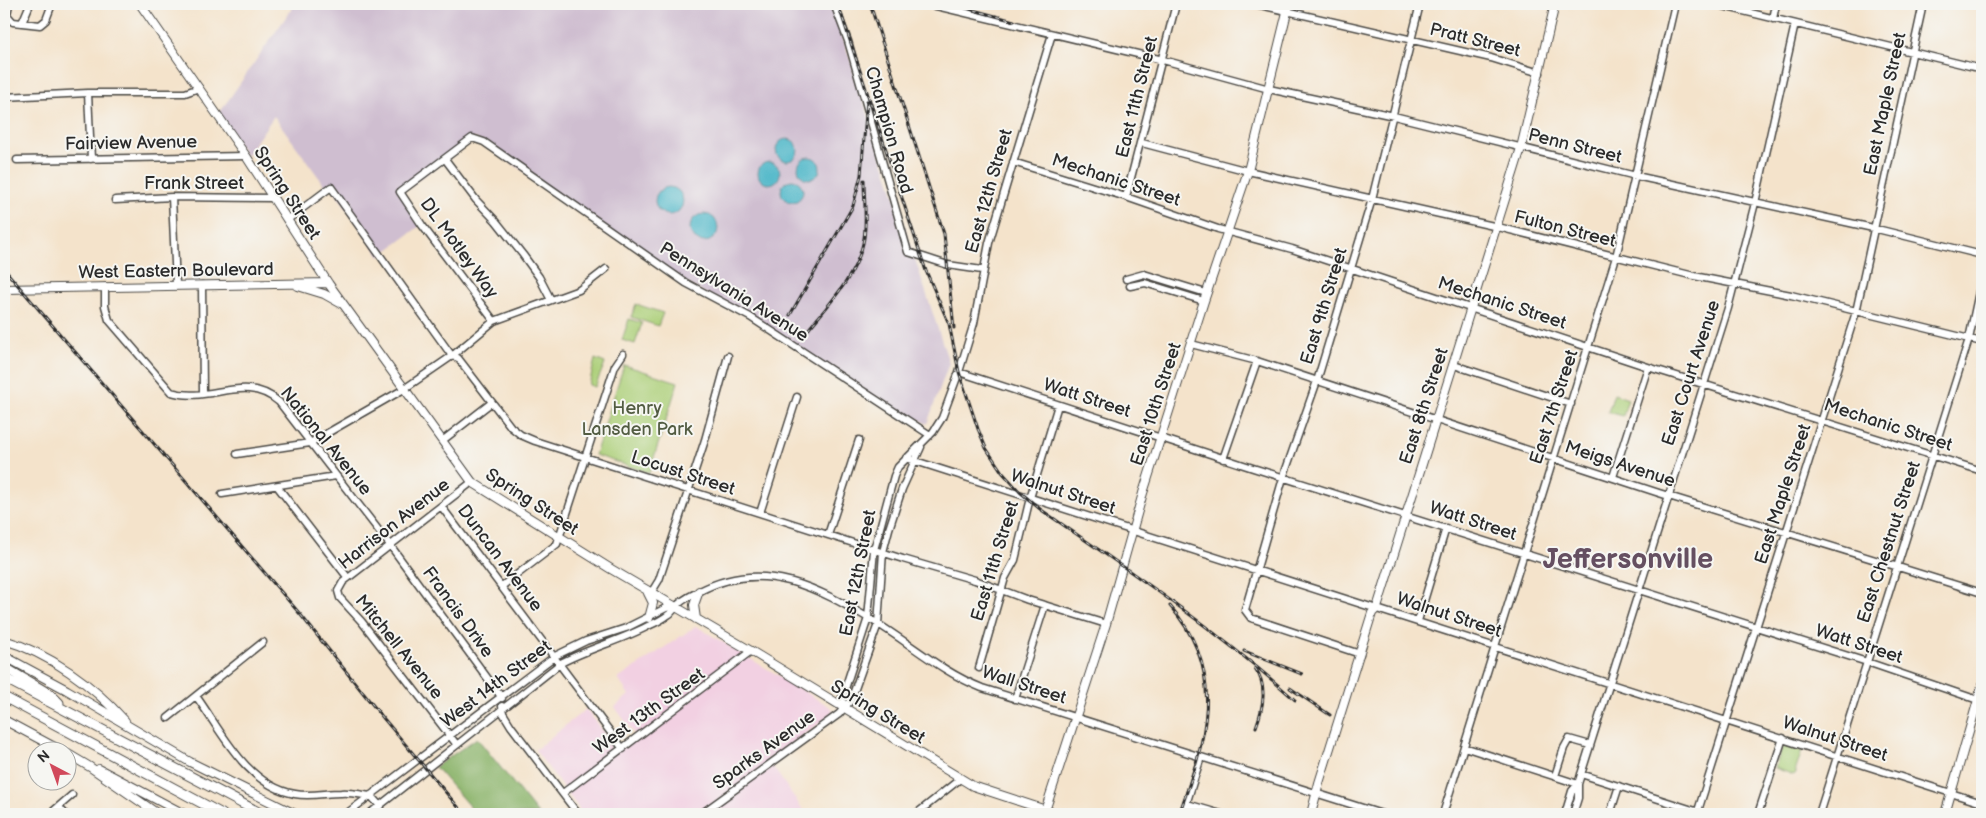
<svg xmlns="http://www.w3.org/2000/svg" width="1986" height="818" font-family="'Balsamiq Sans',sans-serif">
	<rect width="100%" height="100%" fill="#f6f6f2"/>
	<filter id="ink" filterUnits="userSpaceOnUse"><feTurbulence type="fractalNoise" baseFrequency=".02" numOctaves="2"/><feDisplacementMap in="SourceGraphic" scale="10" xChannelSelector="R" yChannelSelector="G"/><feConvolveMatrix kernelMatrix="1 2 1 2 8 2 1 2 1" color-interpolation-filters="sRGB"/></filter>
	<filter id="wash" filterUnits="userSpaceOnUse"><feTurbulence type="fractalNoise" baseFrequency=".0096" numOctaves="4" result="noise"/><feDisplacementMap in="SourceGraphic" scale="20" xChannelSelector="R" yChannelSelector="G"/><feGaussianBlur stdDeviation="1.12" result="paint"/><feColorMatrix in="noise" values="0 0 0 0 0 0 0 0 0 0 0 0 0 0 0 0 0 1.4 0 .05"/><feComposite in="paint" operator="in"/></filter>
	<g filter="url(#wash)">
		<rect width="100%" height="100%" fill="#f4e3cb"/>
		<!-- built -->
		<path fill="#f2d0e2" d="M696 626 832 708 833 712 822 722 768 760 806 814H583L535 750 586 709 616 749 635 735 615 707 629 695 618 679Z"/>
		<!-- industrial -->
		<path fill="#cfbed0" d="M295 4H832L949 363 927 424 873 397 750 317 686 283 475 138 401 192 424 223 380 256 332 187 328 190 274 116 246 156 218 115Z"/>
		<!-- green -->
		<path fill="#accf78" stroke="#6c7d52" d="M636 304 663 313 658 326 631 317Z
			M629 319 642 323 635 344 622 340Z
			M595 359 605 363 595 387 589 385Z
			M624 365 678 382 649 473 595 455Z
			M1614 394 1628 399 1623 416 1608 412Z
			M1783 745 1802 751 1794 775 1775 768Z"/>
		<!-- forest -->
		<path fill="#89b268" stroke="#5a6e4a" d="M477 738 538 814H476L435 767Z"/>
		<!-- water -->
		<path fill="#4bb6c8" stroke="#3b707a" d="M776 150a11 11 0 1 1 22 0a11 11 0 1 1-22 0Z
			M798 168a11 11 0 1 1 22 0a11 11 0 1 1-22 0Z
			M758 173a11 11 0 1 1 22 0a11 11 0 1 1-22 0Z
			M781 191a11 11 0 1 1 22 0a11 11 0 1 1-22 0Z
			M655 201a14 14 0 1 1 28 0a14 14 0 1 1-28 0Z
			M690 228a14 14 0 1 1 28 0a14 14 0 1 1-28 0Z"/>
	</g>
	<g filter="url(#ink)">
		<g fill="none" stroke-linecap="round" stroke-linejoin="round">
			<!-- minor casing -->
			<g stroke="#494743" stroke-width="9">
				<path id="minor" d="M9 4 7 15 13 22 40 25 46 20 52 4
					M834 4 848 41 908 252 948 265 982 270
					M928 4 1163 60 1269 89 1394 116 1636 176 1873 228 1982 255
					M1256 4 1491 58 1540 73
					M1714 4 1982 69
					M966 13 968 4
					M1773 19 1776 4
					M22 23 30 4
					M88 93 91 159
					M4 97 88 93H185L199 88
					M1142 143 1248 171 1498 227 1694 276 1791 295 1982 342
					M445 159 476 200 496 221 523 255 539 277 551 300
					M17 160 246 156
					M1013 162 1126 197 1218 229 1292 249 1648 367 1982 471
					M172 197 176 285
					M1126 197 1176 4
					M115 200 172 197 273 198
					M287 220 331 187 452 356 458 358 511 427 521 435 535 441 903 559 975 580 1028 600 1106 624
					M1126 279 1144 274 1206 293
					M202 285 203 394
					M1130 286 1145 283 1204 301
					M105 287V306L109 320 171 392C210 404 245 372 279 402L390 545 502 698
					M494 321 422 225 400 192 472 138 484 142 686 283 750 317 930 435
					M1191 344 1257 361 1659 493 1982 593
					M1454 365 1571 404
					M959 372 1253 468 1867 662 1978 700
					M442 441 491 403
					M237 454 310 443 404 389 452 356 494 321 579 290 606 269
					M906 458 1982 803
					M1223 459 1257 361
					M1613 477 1648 367
					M277 486 348 578
					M222 494 336 476
					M441 506 623 749
					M760 513 797 397
					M828 535 859 440
					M502 586 557 544 615 366 623 354
					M651 593 659 580 705 440 728 356
					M1418 621 1446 528
					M1360 654 1251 618 1245 610 1283 478 1317 381 1372 199 1420 4
					M979 668 1005 578 1015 560 1030 498 1058 405
					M196 696C222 732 246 785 295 794 310 797 325 793 341 793 351 792 361 795 371 796L380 806
					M1015 699 1045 605
					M502 706 503 713 511 726 578 814
					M844 708 842 698 868 618 874 550 894 476 898 467 933 432 942 418 959 372 974 323 989 243 1052 34
					M168 718 263 642
					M457 745 362 622 340 598 338 591 343 582 472 482
					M1464 747 1578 784
					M1581 774 1705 814
					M1555 776 1564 748 1569 739 1590 745
					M563 793 751 651
					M1187 804 1221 814
					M59 807 65 814
					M4 812 5 814
					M50 814 72 795
					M346 814 555 656 586 641 626 628 666 608 676 606
					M369 814 561 663C589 648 620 641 648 626 655 623 662 620 668 615 672 613 673 610 676 607 681 600 690 596 698 592 763 557 818 588 875 622 911 644 942 672 982 688L1382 814
					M701 814 839 714 851 700 878 624 883 552 889 529 902 489 921 447
					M916 814 960 779
					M1183 814 1201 757
					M1443 814 1616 257 1675 4
					M1565 814 1572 791 1578 784
					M1573 814 1578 798V784L1728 308 1755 203 1795 24
					M1610 814 1619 786
					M1697 814 1856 312 1923 4
					M1758 814 1783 738
					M1819 814 1969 339 1982 278"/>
			</g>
			<!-- major casing -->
			<g stroke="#494743" stroke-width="10">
				<path id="major" d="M140 4 246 156 328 283 472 482 611 569 751 651 973 786 1058 814
					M298 286 324 294 340 303
					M4 289 328 283
					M648 593 653 603 649 618
					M696 619 694 605 699 591
					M4 640C49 653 93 685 125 721
					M4 656 67 690 190 762 295 814
					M4 720 60 750
					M68 754 90 767 158 814
					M99 769 184 814
					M1044 814 1106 624 1143 493 1204 301 1248 171 1289 4
					M1311 814 1319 783 1372 613 1377 608 1521 148 1555 4
					M1945 814 1982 686"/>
			</g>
			<!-- highway casing -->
			<g stroke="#494743" stroke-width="11">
				<path id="highway" d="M4 667 51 695 59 703
					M4 678 262 814
					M4 697 222 814"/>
			</g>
			<!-- minor -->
			<use href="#minor" stroke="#fff" stroke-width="6"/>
			<!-- major -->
			<use href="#major" stroke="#fff" stroke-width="8"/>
			<!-- highway -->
			<use href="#highway" stroke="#fff" stroke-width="9"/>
			<!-- rail casing -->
			<g stroke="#2b2b2b" stroke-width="3">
				<path id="rail" d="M838 4 926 271 949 324 959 372 978 429 986 448 1002 472 1020 492 1040 509C1127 569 1216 629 1295 700
					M870 4 944 234 954 328
					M951 4 1014 21
					M4 269 300 614 384 719 464 814
					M790 315 853 206 861 175 867 101
					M803 336C826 307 858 276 864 238 867 219 864 200 864 180
					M1170 606C1228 672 1206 740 1179 814
					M1244 651 1302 674
					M1255 668C1268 686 1263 708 1256 727
					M1290 688 1330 715"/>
			</g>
			<!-- rail -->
			<use href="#rail" stroke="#f6f6f2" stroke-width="1" stroke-dasharray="4" stroke-linecap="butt"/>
		</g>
	</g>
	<g text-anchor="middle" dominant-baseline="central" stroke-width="4" stroke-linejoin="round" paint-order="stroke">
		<!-- street labels -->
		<g font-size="18" fill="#2b2b2b" stroke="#f6f6f2">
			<text transform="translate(1475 40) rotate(14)">Pratt Street</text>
			<text transform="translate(1137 97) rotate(-76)">East 11th Street</text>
			<text transform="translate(1885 104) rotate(-78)">East Maple Street</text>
			<text transform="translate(889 130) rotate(74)">Champion Road</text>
			<text transform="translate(131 143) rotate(-1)">Fairview Avenue</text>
			<text transform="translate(1575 146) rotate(14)">Penn Street</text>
			<text transform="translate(1116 180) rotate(18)">Mechanic Street</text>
			<text x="194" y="183">Frank Street</text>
			<text transform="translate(989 191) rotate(-74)">East 12th Street</text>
			<text transform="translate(287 193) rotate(57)">Spring Street</text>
			<text transform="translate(1565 229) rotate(14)">Fulton Street</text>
			<text transform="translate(459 248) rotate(54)">DL Motley Way</text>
			<text transform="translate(176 271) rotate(-1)">West Eastern Boulevard</text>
			<text transform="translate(734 292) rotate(32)">Pennsylvania Avenue</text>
			<text transform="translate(1502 303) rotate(18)">Mechanic Street</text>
			<text transform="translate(1324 306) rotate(-73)">East 9th Street</text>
			<text transform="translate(1691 373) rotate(-72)">East Court Avenue</text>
			<text transform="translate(1087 398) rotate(18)">Watt Street</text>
			<text transform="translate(1156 404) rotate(-72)">East 10th Street</text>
			<text transform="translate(1424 406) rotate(-72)">East 8th Street</text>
			<text transform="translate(1554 407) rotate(-72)">East 7th Street</text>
			<text transform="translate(1888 425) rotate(18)">Mechanic Street</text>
			<text transform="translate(326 441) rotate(51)">National Avenue</text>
			<text transform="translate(1620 464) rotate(18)">Meigs Avenue</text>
			<text transform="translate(683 473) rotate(18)">Locust Street</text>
			<text transform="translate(1063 492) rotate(18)">Walnut Street</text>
			<text transform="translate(1783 494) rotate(-72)">East Maple Street</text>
			<text transform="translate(532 502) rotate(33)">Spring Street</text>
			<text transform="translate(1473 521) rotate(18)">Watt Street</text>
			<text transform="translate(394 524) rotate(-38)">Harrison Avenue</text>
			<text transform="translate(1889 542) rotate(-72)">East Chestnut Street</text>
			<text transform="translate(500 558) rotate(53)">Duncan Avenue</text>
			<text transform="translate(995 561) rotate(-73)">East 11th Street</text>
			<text transform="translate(858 573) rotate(-79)">East 12th Street</text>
			<text transform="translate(458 612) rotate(54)">Francis Drive</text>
			<text transform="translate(1449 615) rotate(18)">Walnut Street</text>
			<text transform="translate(1859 644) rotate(18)">Watt Street</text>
			<text transform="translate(399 647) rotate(51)">Mitchell Avenue</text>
			<text transform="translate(496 684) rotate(-37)">West 14th Street</text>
			<text transform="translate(1024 685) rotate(18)">Wall Street</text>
			<text transform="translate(649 711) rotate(-36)">West 13th Street</text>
			<text transform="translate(878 712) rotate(31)">Spring Street</text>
			<text transform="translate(1835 739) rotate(18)">Walnut Street</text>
			<text transform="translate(764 750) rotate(-36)">Sparks Avenue</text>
		</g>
		<!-- park labels -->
		<g font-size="18" fill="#525c42" stroke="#f6f6f2">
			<text x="637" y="408">Henry<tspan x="637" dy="21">Lansden Park</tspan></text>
		</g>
		<!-- town labels -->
		<g font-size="28" font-weight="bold" fill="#654f61" stroke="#f6f6f2">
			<text x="1628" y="559">Jeffersonville</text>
		</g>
	</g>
	<!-- margin -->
	<rect width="1986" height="818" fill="none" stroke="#f6f6f2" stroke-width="20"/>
	<!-- north arrow -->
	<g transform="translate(52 766) rotate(319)"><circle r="24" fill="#f6f6f2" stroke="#a5a5a2"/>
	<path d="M0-4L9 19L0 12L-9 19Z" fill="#d1495b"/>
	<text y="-8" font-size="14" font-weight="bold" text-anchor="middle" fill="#2b2b2b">N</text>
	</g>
</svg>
